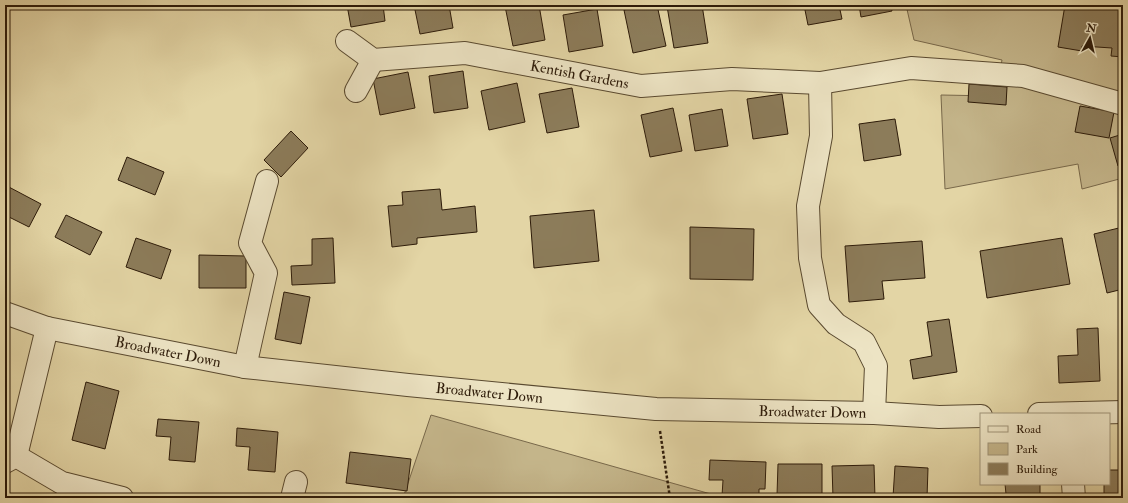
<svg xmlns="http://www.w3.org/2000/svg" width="1128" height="503" font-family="'IM FELL Double Pica',serif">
	<rect width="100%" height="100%" fill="#e3d5a5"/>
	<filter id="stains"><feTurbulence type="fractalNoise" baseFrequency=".005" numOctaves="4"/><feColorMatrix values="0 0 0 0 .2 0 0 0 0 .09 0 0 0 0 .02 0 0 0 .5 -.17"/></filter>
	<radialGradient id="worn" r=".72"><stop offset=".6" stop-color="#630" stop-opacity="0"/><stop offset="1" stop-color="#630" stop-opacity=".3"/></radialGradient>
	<!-- green -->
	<path fill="#c4b58a" stroke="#78684a" d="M906 5H1123V178L1082 189 1078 164 945 189 941 95 995 96 1002 60 914 40Z
		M431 415 725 498H403Z"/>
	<!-- building -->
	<path fill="#8c7c5a" stroke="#2d1b09" d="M347 5H383L385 21 351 27Z
		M414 5H449L453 28 420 34Z
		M510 5H539L545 40 513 46 505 6Z
		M646 5H657L666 46 633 53 624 10Z
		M677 5H702L708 43 674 48 667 6Z
		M804 5H839L842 19 808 25Z
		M859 5H891L892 11 861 17Z
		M1065 5H1089V6L1112 7V5H1123V57L1111 56 1112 48 1082 46V51L1058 47Z
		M597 9 603 46 569 52 563 15Z
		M463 71 468 108 434 113 429 76Z
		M408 72 415 108 380 115 373 79Z
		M517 83 525 122 489 130 481 91Z
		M969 84 1007 87 1006 105 968 102Z
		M572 88 579 127 547 133 539 94Z
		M782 94 788 134 753 139 747 99Z
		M1080 106 1114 112 1109 138 1075 132Z
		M673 108 682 151 650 157 641 115Z
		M722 109 728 146 695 151 689 115Z
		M895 119 901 155 864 161 859 124Z
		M291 131 308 148 281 177 264 160Z
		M1123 134V165L1118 166 1110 138Z
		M127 157 164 172 155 195 118 180Z
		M7 186 41 204 29 227 5 215V190Z
		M440 189 442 210 475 206 477 232 417 238V244L392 247 388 206 403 205 402 192Z
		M594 210 599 261 534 268 530 216Z
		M66 215 102 232 90 255 55 237Z
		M690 227 754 229 753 280 690 279Z
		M1123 227V289L1107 293 1094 234Z
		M136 238 171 250 161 279 126 267Z
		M333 238 335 283 292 285 291 266 312 265V239Z
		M1062 238 1070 284 987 298 980 251Z
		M922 241 925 278 882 281 884 299 849 302 845 246Z
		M199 255 246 256V288H199Z
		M284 292 310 297 301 344 275 339Z
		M949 319 957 372 913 379 910 360 932 356 927 322Z
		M1098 328 1100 381 1059 383 1058 356 1078 355 1077 329Z
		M86 382 119 391 105 449 72 440Z
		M158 419 199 422 195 462 169 460 171 437 156 436Z
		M237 428 278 432 275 472 248 470 250 447 236 446Z
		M350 452 411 459 407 491 346 483Z
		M710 460 766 462 765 489H759V498L722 496 723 480H709Z
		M778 464H822V495H812V498H786V495H777Z
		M874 465 875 498H833L832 466Z
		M895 466 928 468 927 498 893 497Z
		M1109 470H1123V498H1104V484H1109Z
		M1005 484H1040V494H1006Z"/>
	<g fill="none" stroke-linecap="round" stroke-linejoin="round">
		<!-- minor casing -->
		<g stroke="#5a4a30" stroke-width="24">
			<g id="minor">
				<path id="s1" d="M347 41 373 60 465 53 641 86 732 79 820 83 911 68 1023 76 1123 104"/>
				<path d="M820 83 821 136 808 206 810 258 819 305 836 324 864 342 876 366 874 413"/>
				<path d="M356 91 373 60"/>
				<path id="s2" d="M5 313 47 328 245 367 408 385 656 409 874 413 939 417 981 416"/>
				<path d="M245 367 266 273 250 243 267 181"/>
				<path d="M1039 414 1123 412"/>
				<path d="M16 456 47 328"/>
				<path d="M5 462 16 456 62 483 122 498"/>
				<path d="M1073 484 1074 498"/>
				<path d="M292 498 296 482"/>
			</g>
		</g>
		<!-- path -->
		<path stroke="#2d1b09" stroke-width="2.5" stroke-dasharray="3 2" stroke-linecap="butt" d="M660 431 670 498"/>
		<!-- minor -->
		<use href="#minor" stroke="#ede4c4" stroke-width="22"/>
	</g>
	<g text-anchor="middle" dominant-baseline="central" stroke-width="3" stroke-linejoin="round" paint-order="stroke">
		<!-- street labels -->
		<g font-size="15" fill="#2d1b09" stroke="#ede4c4">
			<text stroke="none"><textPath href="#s1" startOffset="241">Kentish Gardens</textPath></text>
			<text stroke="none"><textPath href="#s2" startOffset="168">Broadwater Down</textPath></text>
			<text stroke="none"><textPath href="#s2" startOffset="492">Broadwater Down</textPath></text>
			<text stroke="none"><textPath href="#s2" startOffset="816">Broadwater Down</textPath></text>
		</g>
	</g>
	<!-- margin -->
	<rect width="1128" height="503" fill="none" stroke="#e3d5a5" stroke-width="20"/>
	<rect x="6" y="6" width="1116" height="491" fill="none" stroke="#2d1b09" stroke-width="2"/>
	<rect x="10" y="10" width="1108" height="483" fill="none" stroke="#2d1b09"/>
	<!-- legend -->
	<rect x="980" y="413" width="130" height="72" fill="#ede4c4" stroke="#a09479"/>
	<rect x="988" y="426" width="20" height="6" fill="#ede4c4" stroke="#a09479"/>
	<text x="1016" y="433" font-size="12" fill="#2d1b09">Road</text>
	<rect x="988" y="443" width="20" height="12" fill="#c4b58a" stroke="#a09479"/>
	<text x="1016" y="453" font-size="12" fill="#2d1b09">Park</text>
	<rect x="988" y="463" width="20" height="12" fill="#8c7c5a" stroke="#a09479"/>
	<text x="1016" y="473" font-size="12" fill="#2d1b09">Building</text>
	<!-- north arrow -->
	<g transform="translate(1090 38) rotate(8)" stroke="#ede4c4" stroke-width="3" paint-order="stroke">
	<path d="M0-3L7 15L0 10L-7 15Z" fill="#2d1b09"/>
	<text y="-6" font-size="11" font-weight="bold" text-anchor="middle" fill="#2d1b09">N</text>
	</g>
	<rect width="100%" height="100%" filter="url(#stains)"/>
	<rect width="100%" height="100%" fill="url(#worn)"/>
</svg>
